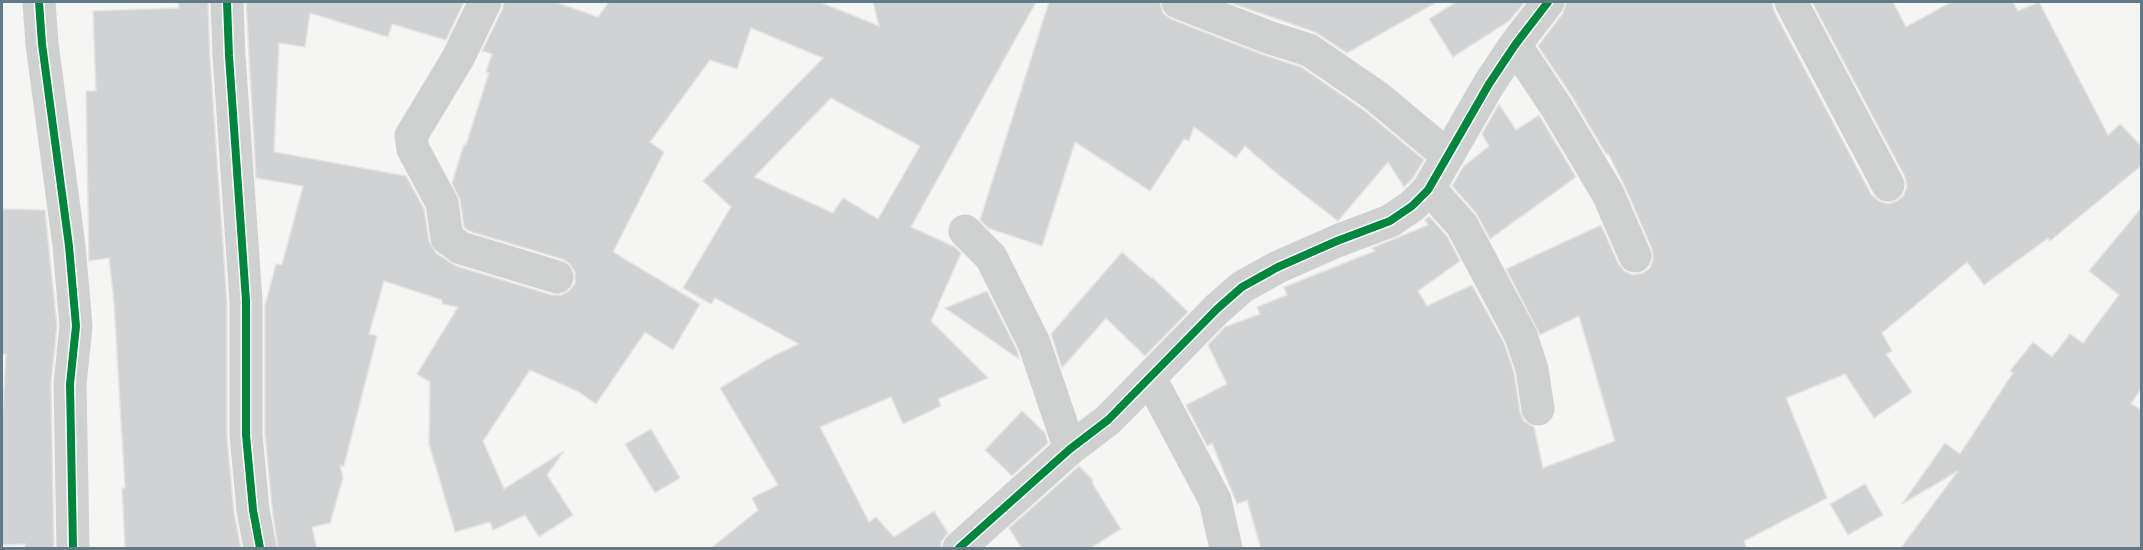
<svg xmlns="http://www.w3.org/2000/svg" width="2143" height="550" font-family="'Fira Sans Condensed',sans-serif">
	<rect width="100%" height="100%" fill="#f5f5f3"/>
	<!-- building -->
	<path fill="#d1d2d3" stroke="#e4e4e3" stroke-width="1.5" fill-rule="evenodd" d="M178 2H208L210 57 227 302V437L234 512 241 549H125L122 488H125L114 302 109 258 89 261 86 91H96L93 11 179 8Z
		M246 2H464L446 40 392 24 388 37 310 13 305 47 279 43 274 152 406 176 424 209 429 241 436 253 456 266 552 295H561L569 291 575 283V272L570 264 562 259 469 231 464 227 460 200 452 183 464 144 466 145 489 73 486 72 492 54 482 51 502 10 504 2H555L598 17 609 2H820L879 26 873 2H1036L911 227 955 247 961 253 931 321 988 378 938 399 941 406 903 424 891 397 820 427 869 522 876 517 894 537 934 511 948 533 941 542V549H710L758 510 752 498 778 485 720 388 773 356 799 344 715 298 711 304 683 288 731 207 703 181 823 58 751 28 737 69 710 60 650 142 664 152 613 252 700 304 673 350 645 332 596 404 579 392 530 370 483 441 504 489 564 451 547 475 573 515 539 537 525 515 493 530 490 522 455 532 429 444 430 382 417 374 458 307 442 304V300L384 281 369 334 377 336 344 466 340 465 343 478 330 523 312 527 317 549H278L272 507 265 434V305L276 264 282 265 303 186 256 178ZM831 98 920 146 878 219 843 198 833 213 754 177Z
		M1049 2H1160L1163 13 1171 19 1261 54 1301 67 1365 111 1424 160 1413 178 1404 187 1388 162 1338 221 1280 176 1245 146 1236 158 1194 127 1189 141 1184 139 1150 191 1075 142 1042 246 988 228 980 220Z
		M1228 2H1437L1347 53 1315 32Z
		M1456 2H1525L1509 21 1453 57 1429 19Z
		M1566 2H1772L1774 11 1871 194 1879 201 1888 204 1897 201 1904 195 1907 186 1905 177 1812 2H1893L1906 27 1951 2H2013L2018 11 2039 2 2108 135 2120 124 2142 147V165L2050 241 2048 238 1984 285 1967 262 1882 333 1892 351 1886 354 1912 392 1874 418 1845 374 1786 398 1827 498 1744 541 1747 549H1261L1247 500 1237 504 1212 443 1207 446 1186 405 1227 384 1208 345 1225 327 1260 314 1257 307 1287 295 1284 287 1375 251 1372 248 1428 225 1425 220 1429 216 1447 236 1460 261 1418 291 1427 306 1472 285 1504 343 1514 373 1520 412 1524 421 1534 427 1543 468 1615 441 1579 316 1540 335 1506 269 1601 225 1618 263 1624 271 1633 275 1643 273 1650 268 1653 259 1652 249 1625 187 1608 153 1606 154 1573 98 1538 46 1563 13Z
		M1499 104 1516 130 1539 115 1576 177 1490 239 1476 213 1452 186 1463 167 1489 146 1482 134Z
		M2142 207V387L2131 404 2142 410V549H1900L1958 471 1902 504 1945 443 1960 454 2013 373 2010 371 2033 342 2052 357 2070 334 2083 343 2119 295 2089 271Z
		M2 209 45 210 57 326 51 384 54 549H25V544L2 545V421L6 354H2Z
		M1122 252 1151 278 1152 277 1188 312 1145 356 1106 318 1062 368 1051 334Z
		M987 291 1017 350 1019 359 945 308Z
		M1022 411 1045 433 1048 443 1012 476 985 450Z
		M651 429 680 478 655 493 625 444Z
		M1079 466 1093 480 1092 483 1121 529 1089 549H1022L1009 528Z
		M1865 484 1883 515 1848 535 1830 504Z"/>
	<g fill="none" stroke-linecap="round" stroke-linejoin="round">
		<!-- street -->
		<path stroke="#cfd0d0" stroke-width="33" d="M39 2 42 44 69 246 76 326 70 384 73 548
			M227 2 229 56 246 301V435L253 510 260 548
			M485 2 458 58 411 136 413 149 442 203 447 238 461 248 557 277
			M1178 2 1268 37 1309 50 1376 96 1448 156
			M1791 2 1888 185
			M1515 45 1557 108 1608 194 1635 256
			M1428 190 1436 196 1462 225 1521 336 1532 369 1538 409
			M965 231 991 257 1034 343 1070 449
			M1150 378 1215 500 1226 548
			M959 548 1070 449 1108 420 1217 309 1242 287 1278 267 1337 241 1390 221 1412 206 1428 190 1489 84 1515 45 1548 2"/>
		<!-- cycleway casing -->
		<g stroke="#fff" stroke-width="11">
			<path id="cycleway" d="M39 2 42 44 69 246 76 326 70 384 73 548
				M227 2 229 56 246 301V435L253 510 260 548
				M959 548 1070 449 1108 420 1217 309 1242 287 1278 267 1337 241 1390 221 1412 206 1428 190 1489 84 1515 45 1548 2"/>
		</g>
		<!-- cycleway -->
		<use href="#cycleway" stroke="#00873e" stroke-width="8"/>
	</g>
	<!-- border -->
	<rect width="2143" height="550" fill="none" stroke="#627987" stroke-width="6"/>
</svg>
